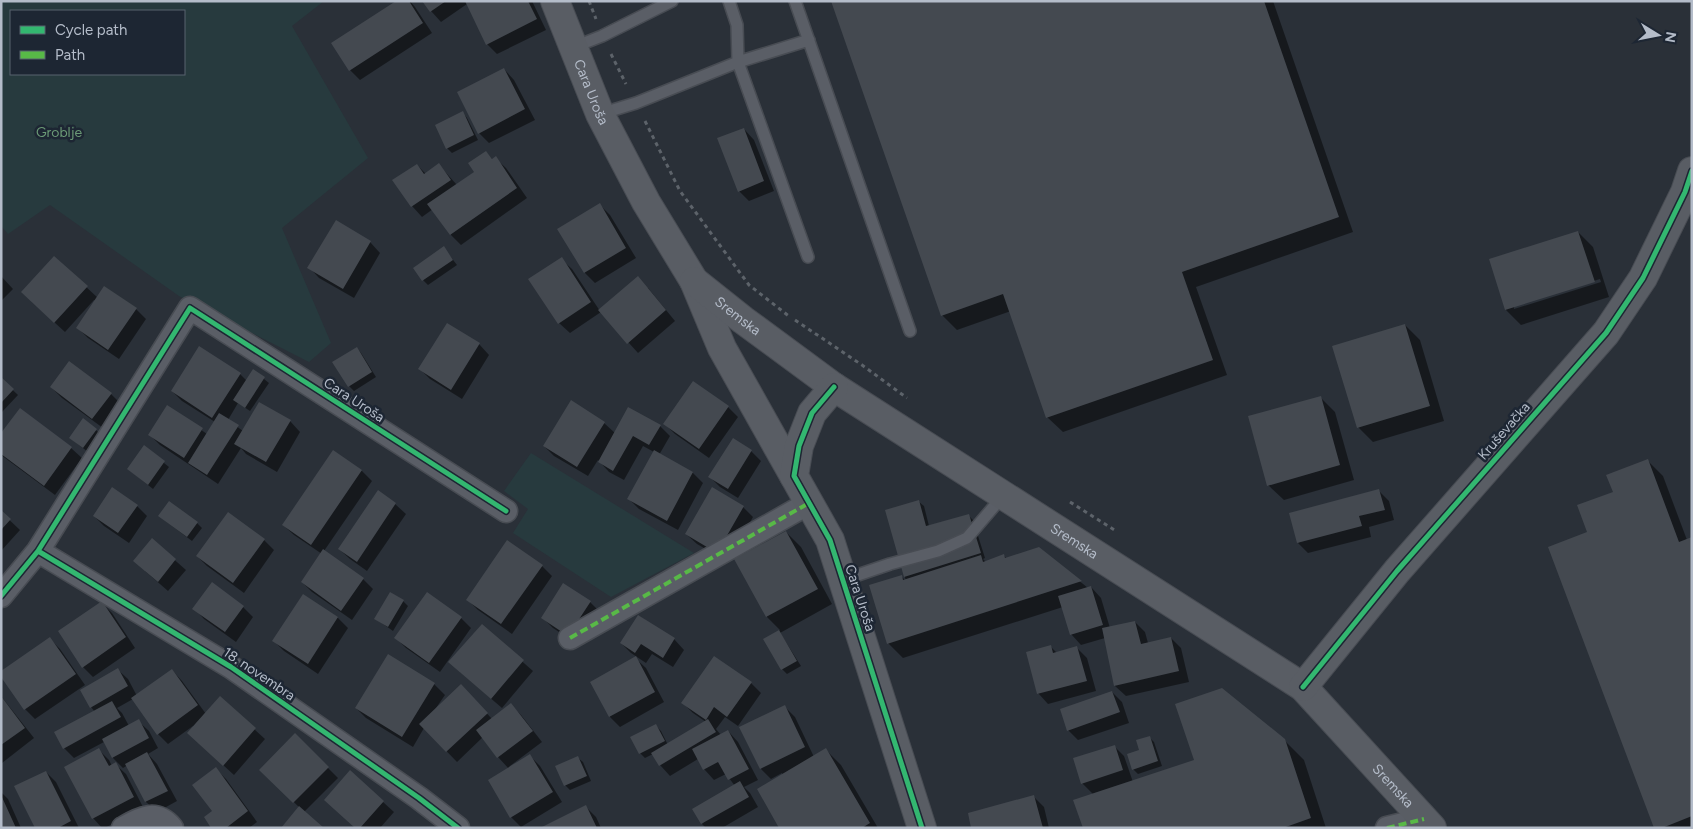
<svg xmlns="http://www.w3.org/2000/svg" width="1693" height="829" font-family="Figtree,sans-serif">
	<rect width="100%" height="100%" fill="#2a3038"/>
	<!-- green -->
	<path fill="#273a3e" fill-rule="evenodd" d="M1 1H324L292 26 368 158 282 228 331 343 309 362 179 296 50 205 8 234 1 226ZM11 11H184V74H11Z
		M531 453 694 553 611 597 513 533 528 509 504 491Z"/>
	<!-- shadow -->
	<path fill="#0007" fill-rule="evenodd" d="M398 1H410L415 7 432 33 360 80 350 70Z
		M424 1H532L546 30 497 54 487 44 467 4 441 22 431 11Z
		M833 1H1273L1353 232 1196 287 1227 375 1063 432 1047 417 1011 311 957 330 942 315Z
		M504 69 514 80 535 120 489 143 479 133Z
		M463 113 467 118 478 140 452 153 447 148Z
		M744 129 754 140 774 191 749 201 739 191Z
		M486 152 493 160 495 158 506 168 527 198 461 245 451 235 433 209 422 217 412 206 394 180 417 165 426 174 439 165 457 185 475 172Z
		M600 205 610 215 636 258 595 283 585 273 559 230Z
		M336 222 370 242 380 253 354 298 319 278 309 267Z
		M1578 232 1593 247 1609 297 1521 325 1506 310 1491 260ZM1600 279 1601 282 1514 309V306Z
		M444 248 457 265 428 285 423 280Z
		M54 257 98 298 136 309 146 319 119 359 88 338 78 328 96 301 94 300 65 332 32 302Z
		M561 259 572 269 600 311 648 288 675 321 638 353 601 312 570 333 559 323Z
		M1 276 13 289 1 301Z
		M1405 325 1420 340 1444 421 1373 442 1358 427Z
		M479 344 489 355 462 399 430 379 420 369Z
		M357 348 361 353 376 377 354 391 349 386Z
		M254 371 269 383 250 411 238 403 228 420 243 431 290 421 300 432 277 472 246 454 241 448 218 484 160 445 150 435 167 406 207 434 215 422 182 401 172 391 240 374 247 381Z
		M1 379 18 395 2 412 1 411Z
		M51 387 111 394 121 404 103 428 62 398Z
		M1320 397 1335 412 1354 480 1284 500 1268 485Z
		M728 407 738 417 709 458 675 434 665 424Z
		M20 410 71 448 82 458 55 495 1 455V435Z
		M604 423 615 433 660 426 670 436 659 455 693 473 703 483 678 530 639 509 629 499 654 452 643 446 624 480 609 472 598 460 588 476 554 456 544 446Z
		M96 430 101 435 88 452 70 438Z
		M144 447 169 467 153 489 128 469Z
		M751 451 761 461 738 498 720 487 710 477Z
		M334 452 362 471 372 481 324 551 363 579 373 589 352 620 312 592 302 582 322 554 294 535 283 525Z
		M1648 461 1663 476 1687 540 1692 538V828H1655L1589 533 1615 492Z
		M1379 491 1389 501 1394 520 1369 527 1371 537 1308 553 1298 543Z
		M919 502 924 506 929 526 968 515 973 520 985 558 983 559 986 562 1004 556 1007 559 1039 548 1088 588 1091 587 1101 598 1110 628 1135 622 1145 632 1148 643 1171 638 1181 648 1189 682 1126 696 1115 686 1105 638 1081 645 1071 634 1063 607 903 658 888 643 901 576 906 581 887 511Z
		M395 504 406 514 367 571 350 559 339 549Z
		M137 506 147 516 129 543 104 526 94 516Z
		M743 507 753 517 728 562 697 544 686 534Z
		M1 512 20 530 1 551Z
		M228 514 264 540 274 550 244 593 207 566 197 556Z
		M164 520 197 523 202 528 192 541Z
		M786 532 801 547 832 604 780 633 801 666 787 674 782 669 765 639 780 630 767 617 736 559Z
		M152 540 186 570 168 591 145 571Z
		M542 566 552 576 512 634 478 610 467 599Z
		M212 584 243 607 253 617 236 642 204 619 194 608Z
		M303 595 338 618 348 628 318 674 284 651 274 641Z
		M403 601 408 606 393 631 376 619Z
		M590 602 600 612 579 645 553 628 543 618Z
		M102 603 112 613 135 648 93 677 83 667Z
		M639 616 674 639 684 650 673 667 652 654 646 663 631 653 621 643Z
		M461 618 471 628 440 672 406 648 396 638Z
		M482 626 533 671 502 708 460 672Z
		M50 639 60 649 85 685 35 719 25 709Z
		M1050 646 1057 653 1077 648 1087 658 1096 691 1048 704 1038 693Z
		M388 656 434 684 445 695 436 708 471 696 492 719 511 705 521 715 542 742 510 766 511 768 530 756 540 766 562 802 521 827 511 817 509 769 498 757 483 737 457 762 424 728 413 747 366 718 356 708Z
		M635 658 646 668 664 702 620 727 610 717 592 683Z
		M117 669 128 679 137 696 172 670 182 681 206 714 220 698 265 739 234 775 199 743 193 726 168 744 158 734 133 699 117 708 122 713 129 726 138 721 149 731 158 748 148 754 157 764 177 801 157 812 146 802 128 765 123 768 113 758 104 742 74 758 64 748 95 712 91 707Z
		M751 683 761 693 738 726 725 717 716 729 721 735 728 731 738 742 758 780 744 787 750 793 758 807 722 828H706L702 824 735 786 726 774 714 780 704 769 698 759 670 776 660 765 653 754 645 758 640 753 656 726 661 731 668 745 706 722 693 713 683 703Z
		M1112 692 1122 702 1129 723 1078 740 1068 730Z
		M1 696 34 738 2 763 1 762Z
		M785 707 795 717 814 757 826 750 841 765 878 828H780L783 775 782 773 771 779 761 769Z
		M295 735 338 778 304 812 261 770Z
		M1149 737 1154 742 1162 766 1138 774 1133 769Z
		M1284 740 1304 760 1326 828H1084L1094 795 1082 783 1114 746 1124 756 1133 782Z
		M99 750 109 760 112 766 115 764 126 774 143 807 105 828H102L93 818Z
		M578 758 583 762 591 781 570 790 565 785Z
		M216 769 226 779 257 822 249 828H213Z
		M46 772 56 782 79 828H36Z
		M350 772 394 812 380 828H356Z
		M1 792 8 799 21 828H1Z
		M1034 797 1044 807 1049 828H973Z
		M586 807 596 817 601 828H542Z"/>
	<!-- building -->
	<path fill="#444950" d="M396 1H409L423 23 349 71 331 43Z
		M422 1H446L430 12Z
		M465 1H528L537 19 486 45Z
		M831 1H1264L1339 217 1182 272 1213 360 1046 418 1003 294 941 316Z
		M504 68 525 109 478 134 457 92Z
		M463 111 474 135 446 149 435 125Z
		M744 128 764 181 738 192 717 138Z
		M486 151 492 159 496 156 517 188 450 235 427 204 474 172 468 163Z
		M439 163 451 180 411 207 392 180 417 164 424 174Z
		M600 203 626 248 584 273 557 229Z
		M336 220 371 241 343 289 307 268Z
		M1578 231 1595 282 1505 310 1489 259Z
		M444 246 453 260 422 281 413 268Z
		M54 256 88 286 54 323 21 292Z
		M562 257 591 302 558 324 528 279Z
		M638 276 666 310 627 344 598 310Z
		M104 286 137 308 108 350 76 328Z
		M447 323 480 343 451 390 418 369Z
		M1405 324 1430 406 1357 428 1332 346Z
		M199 346 241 373 212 418 171 391Z
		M357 347 372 372 348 387 332 362Z
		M69 361 112 393 92 419 50 387Z
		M253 369 265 377 245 408 233 400Z
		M1 377 14 389 1 403Z
		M693 381 729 406 699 449 663 424Z
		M1321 396 1340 465 1267 486 1248 416Z
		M571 400 605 422 577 467 543 446Z
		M259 402 291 420 266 462 234 444Z
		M167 405 203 428 184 458 148 435Z
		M628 407 661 425 649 445 633 436 613 471 598 462Z
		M20 408 72 447 44 486 1 454V433Z
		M219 413 239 425 207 475 188 463Z
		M83 418 97 429 83 448 69 438Z
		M733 438 752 450 728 489 708 477Z
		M144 445 165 461 148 485 127 469Z
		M333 450 362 470 311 545 282 525Z
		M654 450 693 472 667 521 627 499Z
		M1648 459 1679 542 1692 537V816L1662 828H1654L1548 547 1587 532 1577 505 1613 492 1606 475Z
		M112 487 138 505 118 533 93 516Z
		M712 487 744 506 717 553 685 534Z
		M1379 489 1385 510 1359 516 1362 526 1297 543 1289 513Z
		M378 490 396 503 357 562 338 549Z
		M919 500 926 526 969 514 981 553 904 577 885 510Z
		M169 501 198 522 187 537 158 516Z
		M1 510 11 519 1 530Z
		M228 512 265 539 233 583 196 556Z
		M786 531 818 589 766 617 734 559Z
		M152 538 176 559 158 582 133 561Z
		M507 540 543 565 501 624 466 600Z
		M1039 547 1082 581 887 644 869 585 902 575 903 580 981 555 983 562 1004 554 1005 558Z
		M323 549 364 578 341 611 301 582Z
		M212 582 244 606 225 632 192 609Z
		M563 583 591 601 568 636 541 618Z
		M1091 586 1103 625 1070 635 1058 596Z
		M390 592 404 600 388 627 374 619Z
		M427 592 462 617 429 663 394 638Z
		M303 594 338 617 308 664 272 641Z
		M102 601 126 637 82 668 58 631Z
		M638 615 675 638 663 658 641 644 635 653 620 643Z
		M1135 621 1141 644 1171 637 1179 671 1114 686 1102 628Z
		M482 624 524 660 491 699 448 662Z
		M779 630 797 661 781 670 763 639Z
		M50 637 76 674 24 710 1 677V671Z
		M1051 645 1053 653 1077 646 1087 681 1037 694 1026 652Z
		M388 654 435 683 402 737 355 708Z
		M636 656 655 692 609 717 590 682Z
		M714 656 752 682 727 717 714 707 706 720 681 703Z
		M118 668 128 686 90 708 80 690Z
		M172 669 198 705 157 735 131 698Z
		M461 684 488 713 446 752 419 724Z
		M1222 688 1285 739 1311 818 1283 828H1083L1073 800 1194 760 1175 704Z
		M1112 691 1120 712 1067 731 1060 709Z
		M1 696 25 728 1 745Z
		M220 696 256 728 223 766 187 733Z
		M112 701 121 717 63 749 54 732Z
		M511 703 533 731 497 758 476 730Z
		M785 705 805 747 760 769 739 727Z
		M139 719 149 738 112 758 102 739Z
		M708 719 716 732 659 766 651 753Z
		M656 724 665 741 639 754 630 737Z
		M728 730 749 769 728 780 718 762 703 770 692 749Z
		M295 733 329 767 293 803 259 770Z
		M1150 736 1158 761 1132 770 1127 754 1139 750 1136 740Z
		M1115 745 1123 770 1081 784 1073 758Z
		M99 748 109 766 116 762 134 797 92 819 64 767Z
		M826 748 870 823 862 828H779L757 789Z
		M147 752 168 791 145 802 125 764Z
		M530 754 553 792 510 818 488 780Z
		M578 756 587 776 564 786 555 766Z
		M216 767 248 811 226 828H211L204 817 212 811 192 785Z
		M350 770 384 801 360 828H355L324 800Z
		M46 771 71 821 58 828H35L14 786Z
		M740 781 749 797 701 824 692 809Z
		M1 795 16 828H1Z
		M1034 795 1043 828H971L968 813Z
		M586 805 597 828H540Z
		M299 806 324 828H281Z"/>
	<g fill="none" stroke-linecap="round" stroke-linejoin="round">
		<!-- lane casing -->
		<g stroke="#484c53" stroke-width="14">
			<path id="lane" d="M729 1 737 25 738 62 808 257
				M795 1 910 331
				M574 47 602 36 672 1
				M600 114 636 103 738 62 809 40
				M843 580 890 564 938 551 967 538 1002 497"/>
		</g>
		<!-- street casing -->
		<g stroke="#484c53" stroke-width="25">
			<path id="street" d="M38 551 190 308 506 511
				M1 596 38 551 231 667 419 798 458 828
				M570 638 809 503
				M123 828C141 818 156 809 172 828
				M1387 828 1424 819"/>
		</g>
		<!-- secondary casing -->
		<g stroke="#484c53" stroke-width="30">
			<g id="secondary">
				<path id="s1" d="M555 1 600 114 646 202 694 281 722 348 794 476"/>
				<path id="s2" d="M694 281 743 320 834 387 1303 687 1432 828"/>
				<path d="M834 387 812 413 799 446 794 476 830 540 922 828"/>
				<path d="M1303 687 1397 571 1606 333 1643 278 1685 192 1692 171"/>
			</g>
		</g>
		<!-- path -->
		<path stroke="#5d636a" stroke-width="3" stroke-dasharray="4 4" stroke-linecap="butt" d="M589 1 596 19
			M611 54 626 84
			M645 121 680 191 749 285 790 317
			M795 320 862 365 907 398
			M1070 502 1116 531"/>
		<!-- lane -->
		<use href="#lane" stroke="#5a5e66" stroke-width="11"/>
		<!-- street -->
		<use href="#street" stroke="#5a5e66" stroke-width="22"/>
		<!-- secondary -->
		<use href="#secondary" stroke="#595d64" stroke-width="28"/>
		<!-- quiet -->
		<path stroke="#58b947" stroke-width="4" stroke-dasharray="8 4" stroke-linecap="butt" d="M570 638 809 503
			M1387 828 1424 819"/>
		<!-- cycleway casing -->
		<g stroke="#1d2633" stroke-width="8">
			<path id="cycleway" d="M834 387 812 413 799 446 794 476 830 540 922 828
				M38 551 190 308 506 511
				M1 596 38 551 231 667 419 798 458 828
				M1303 687 1397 571 1606 333 1643 278 1685 192 1692 171"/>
		</g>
		<!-- cycleway -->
		<use href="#cycleway" stroke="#33b770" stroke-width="5"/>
	</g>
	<g text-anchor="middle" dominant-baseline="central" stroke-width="5" stroke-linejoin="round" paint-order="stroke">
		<!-- street labels -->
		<g font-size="14" fill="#b4bcc9" stroke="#1d2633">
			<text stroke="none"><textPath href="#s1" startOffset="98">Cara Uroša</textPath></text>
			<text stroke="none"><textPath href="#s2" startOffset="56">Sremska</textPath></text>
			<text transform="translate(354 400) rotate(33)">Cara Uroša</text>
			<text transform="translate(1504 431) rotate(-49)">Kruševačka</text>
			<text stroke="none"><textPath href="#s2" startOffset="461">Sremska</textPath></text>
			<text transform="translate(860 598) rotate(72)">Cara Uroša</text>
			<text transform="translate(259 674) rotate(34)">18. novembra</text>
			<text stroke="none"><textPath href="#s2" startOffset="866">Sremska</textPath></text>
		</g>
		<!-- park labels -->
		<g font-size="14" fill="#6b9a76" stroke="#1d2633">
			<text x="59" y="132">Groblje</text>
		</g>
	</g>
	<!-- border -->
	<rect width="1693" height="829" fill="none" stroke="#b4bcc9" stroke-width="5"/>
	<!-- legend -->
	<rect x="10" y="10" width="175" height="65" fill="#1d2633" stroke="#59626f"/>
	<rect x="20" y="26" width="25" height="8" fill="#33b770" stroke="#59626f"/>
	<text x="55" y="35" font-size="15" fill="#b4bcc9">Cycle path</text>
	<rect x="20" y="51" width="25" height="8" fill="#58b947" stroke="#59626f"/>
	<text x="55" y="60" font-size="15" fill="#b4bcc9">Path</text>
	<!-- north arrow -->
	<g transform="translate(1658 35) rotate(100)" stroke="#1d2633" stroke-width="4" paint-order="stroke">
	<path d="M0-4L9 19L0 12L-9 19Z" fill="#b4bcc9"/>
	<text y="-8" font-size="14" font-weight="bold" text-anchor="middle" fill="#b4bcc9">N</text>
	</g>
</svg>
